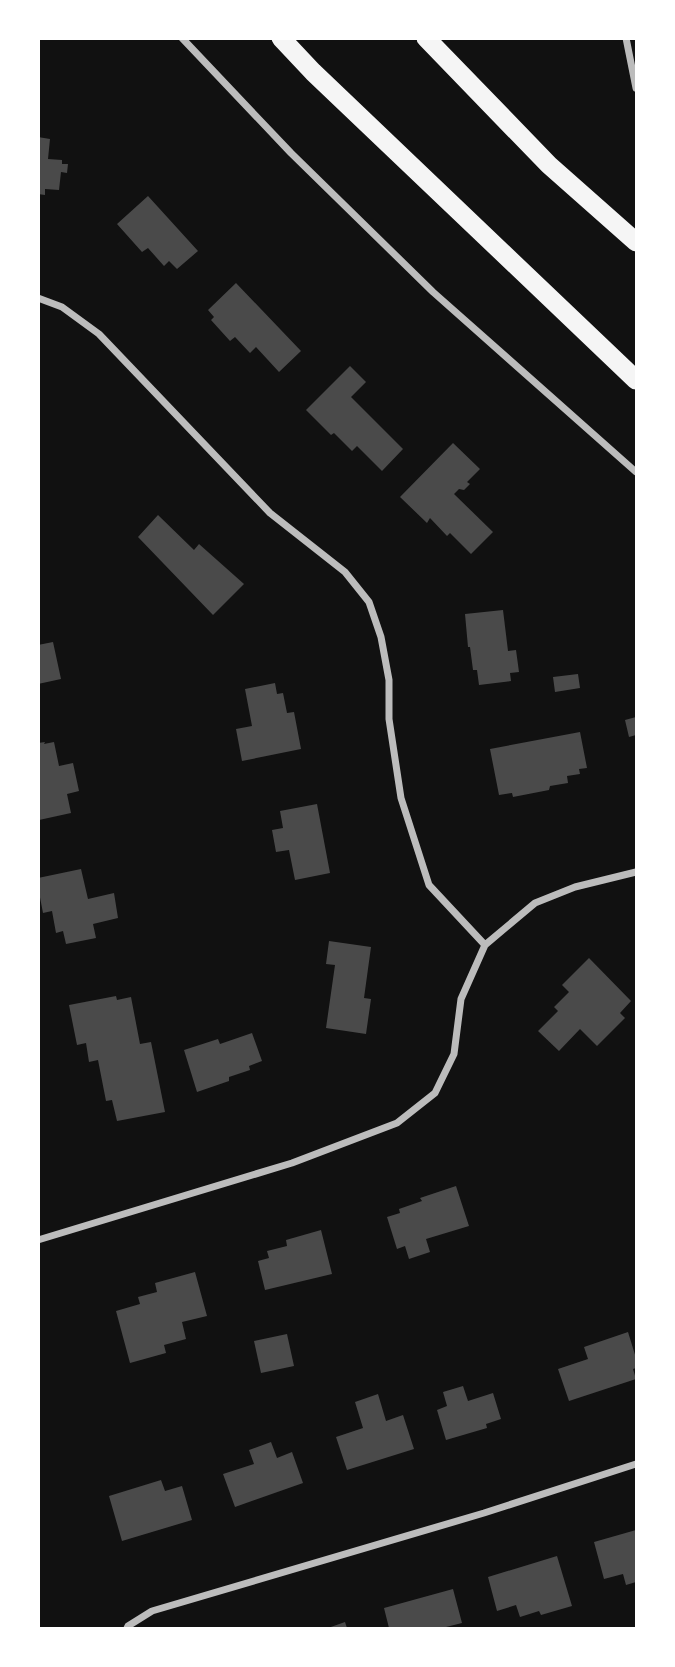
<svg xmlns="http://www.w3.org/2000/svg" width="675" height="1667" font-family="'PT Sans Narrow',sans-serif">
	<rect width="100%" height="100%" fill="#111"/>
	<!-- building -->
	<path fill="#4a4a4a" d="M38 137 50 139 48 159 62 160V164H68L67 173 61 172 59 190 45 189V195L38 194Z
		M148 196 198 251 177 269 169 261 164 266 148 248 142 252 117 224Z
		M236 283 301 351 279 372 256 347 250 353 235 337 230 341 211 320 214 317 208 310Z
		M350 366 366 382 351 397 403 449 382 471 357 446 352 451 334 433 331 435 306 410Z
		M453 443 480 469 467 482 470 484 464 490 459 489 454 494 493 532 471 554 450 533 447 536 430 518 427 523 400 497Z
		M158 515 194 550 199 544 244 584 213 615 138 537Z
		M503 610 508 651 516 650 519 672 510 673 511 681 479 685 477 670H473L470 647H468L465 614Z
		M53 642 61 679 38 684V645Z
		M578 674 580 688 555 692 553 677Z
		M275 683 277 694 283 693 287 713 294 712 301 749 242 761 236 729 252 726 245 689Z
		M636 717V735L629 737 625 720Z
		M580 732 587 768 579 769 580 774 567 776 568 783 550 786 549 790 513 797 512 793 499 795 490 749Z
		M45 742 44 744 54 742 59 766 73 763 79 791 67 794 71 813 39 820 38 743Z
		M317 804 330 873 295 880 289 850 276 852 272 830 283 828 280 811Z
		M81 869 88 899 114 893 118 918 93 924 96 938 66 944 63 931 56 933 52 911 43 913 38 887V878Z
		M329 941 371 947 364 998 371 999 366 1034 326 1028 335 965 326 964Z
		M589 958 631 1001 620 1013 625 1018 597 1046 580 1029 559 1051 538 1031 558 1011 554 1007 569 992 562 985Z
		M116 996 117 1000 131 997 140 1044 151 1042 165 1112 117 1121 112 1100 106 1101 98 1060 89 1062 86 1043 77 1045 69 1005Z
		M252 1033 262 1061 249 1066 250 1070 229 1077V1081L197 1092 184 1050 218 1039 220 1044Z
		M456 1186 469 1226 426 1239 430 1252 409 1259 405 1246 397 1249 387 1217 400 1213 399 1209 422 1201 420 1198Z
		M321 1230 332 1274 265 1290 258 1261 269 1258 267 1251 287 1246 286 1240Z
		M195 1272 207 1316 182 1322 186 1339 164 1345 166 1353 130 1363 116 1311 140 1304 138 1297 157 1292 155 1283Z
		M628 1332 636 1358V1368L633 1369 636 1379 569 1401 558 1369 588 1359 584 1347Z
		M287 1334 294 1366 261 1373 254 1341Z
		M463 1386 468 1401 493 1393 501 1419 486 1424 487 1428 446 1440 437 1410 447 1406 443 1392Z
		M378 1394 386 1421 403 1415 414 1449 347 1470 336 1437 363 1428 355 1402Z
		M271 1442 277 1458 292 1452 303 1483 235 1507 223 1474 254 1464 249 1450Z
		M161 1480 165 1491 182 1486 192 1520 122 1541 109 1496Z
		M636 1530V1582L626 1585 623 1574 604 1579 594 1542Z
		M557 1556 572 1606 541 1615 539 1611 520 1617 516 1605 497 1611 488 1577Z
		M453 1589 462 1623 442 1628H389L384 1608Z
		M345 1622 347 1628H328Z"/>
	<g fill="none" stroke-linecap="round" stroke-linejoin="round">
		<!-- minor -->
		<path stroke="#bcbcbc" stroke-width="7" d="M182 38 291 153 433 292 636 472
			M626 38 636 88
			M38 298 62 307 99 334 270 513 345 572 369 602 381 637 389 680V719L401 798 429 885 485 945
			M38 1240 292 1163 397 1123 435 1093 454 1054 461 999 485 945 535 903 575 887 636 872
			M127 1628 128 1626 152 1611 484 1513 636 1464"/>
		<!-- trunk -->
		<path stroke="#f5f5f5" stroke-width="19" d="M281 38 313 72 636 380
			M426 38 549 165 636 242"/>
	</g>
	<!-- border -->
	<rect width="675" height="1667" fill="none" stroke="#ffffff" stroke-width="80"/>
</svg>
